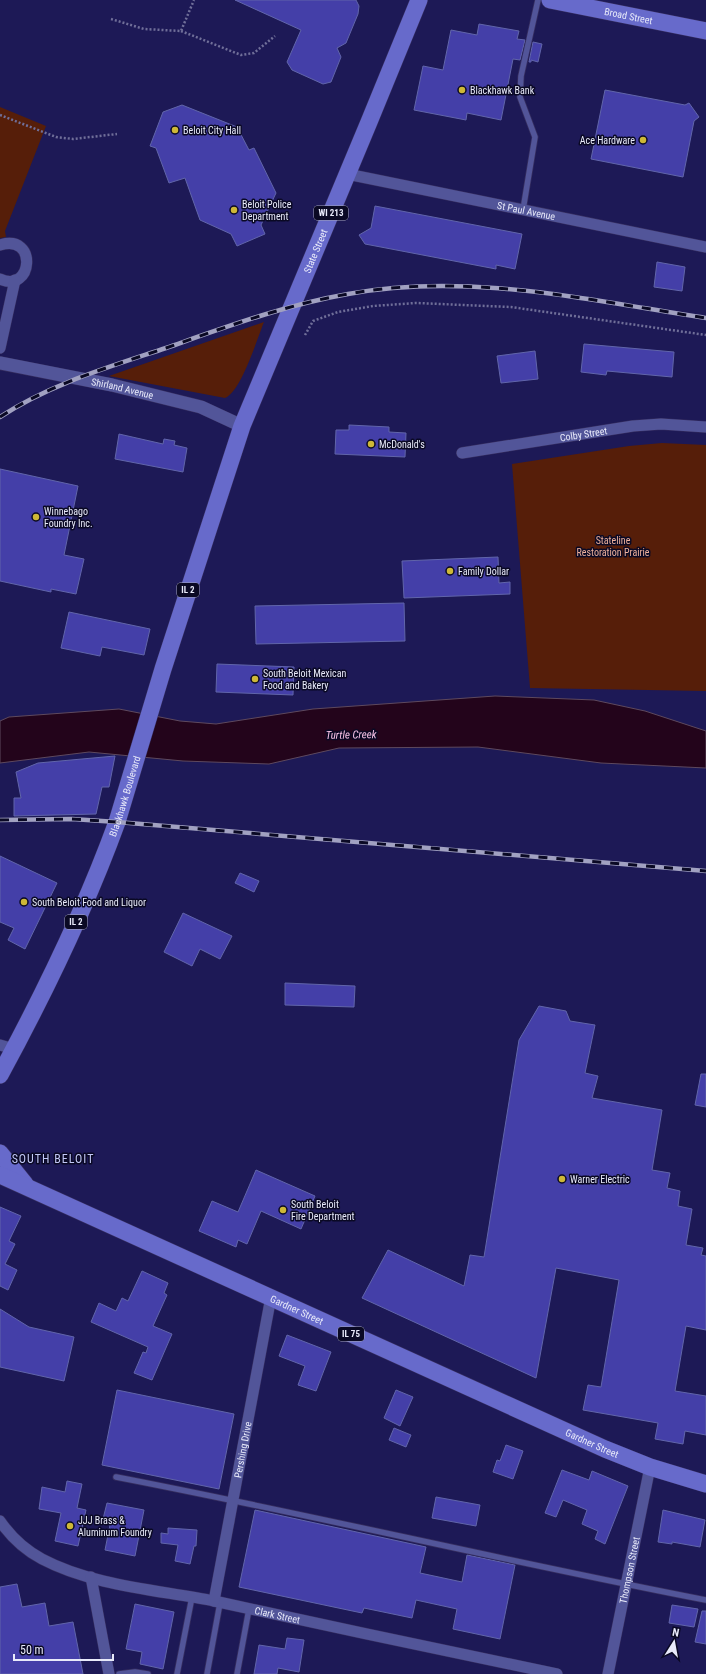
<svg xmlns="http://www.w3.org/2000/svg" width="706" height="1674" font-family="'Roboto Condensed',sans-serif">
	<rect width="100%" height="100%" fill="#1d1956"/>
	<!-- green -->
	<path fill="#561e09" d="M0 107 46 126 5 231 6 237 0 238Z
		M264 322C257 339 241 392 225 398L109 376Z
		M662 443 706 445V691L530 688 512 464 629 446Z"/>
	<!-- water -->
	<path fill="#23041b" stroke="#5e495e" d="M495 696 594 700 645 711 706 731V768L601 763 478 747 339 748 269 764 183 761 89 752 0 763V721L9 717 119 709 180 721 216 724 313 709Z"/>
	<!-- building -->
	<path fill="#443fa8" stroke="#6165aa" d="M235 0H356L359 6 358 14 346 43 337 48 341 57 331 82 323 84 292 70 287 62 301 30Z
		M479 24 519 31 517 39 525 40 520 60 513 59 501 120 467 113 466 120 414 110 423 66 443 70 451 30 477 35Z
		M533 42 542 44 538 62 531 60V62H529Z
		M605 90 685 105 689 103 699 117 694 121 683 177 591 159Z
		M182 105 237 127 249 150 254 148 276 193 261 225 265 234 237 246 231 234 200 220 185 178 169 183 156 148 150 146 163 112Z
		M375 206 522 234 515 269 496 265V269L365 244 359 235 371 228Z
		M657 262 685 267 682 291 654 287Z
		M584 344 674 352 672 377 607 371 606 375 581 372Z
		M535 351 538 379 501 383 497 356Z
		M349 425 389 427V432L406 433 405 457 335 454 336 430H349Z
		M119 434 163 444 164 439 175 441 174 445 187 448 183 472 115 459Z
		M0 469 78 486 64 555 84 559 76 594 51 589V592L0 581Z
		M498 557 499 583 510 582V594L404 598 402 561Z
		M404 603 405 641 256 644 255 606Z
		M69 612 150 629 144 655 102 647 100 656 61 648Z
		M217 664 294 667 293 695 216 692Z
		M115 756 109 787H102L96 814 14 816V798H21L16 772 38 763Z
		M0 856 57 883 25 949 8 940 14 928 0 922Z
		M240 873 259 881 254 892 235 883Z
		M183 913 232 936 220 959 200 949 192 966 164 952Z
		M285 983 355 986 354 1007 285 1005Z
		M539 1006 566 1011 570 1021 595 1025 585 1073 598 1076 592 1098 662 1110 652 1170 670 1173 667 1188 680 1191 678 1206 692 1209 686 1245 703 1248 701 1255 706 1256V1330L686 1326 675 1391 706 1396V1435L685 1431 683 1444 655 1439 658 1423 583 1410 588 1385 601 1387 619 1280 556 1268 536 1378 362 1298 388 1250 464 1286 470 1255 484 1257 519 1040Z
		M701 1074H706V1107L695 1105Z
		M256 1170 315 1196 301 1229 261 1211 247 1244 238 1240 236 1247 199 1231 212 1201 238 1212Z
		M0 1207 21 1216 9 1241 15 1244 5 1264 17 1270 8 1290 0 1286Z
		M142 1271 168 1283 164 1293 167 1295 153 1326 172 1334 152 1380 134 1373 143 1352 146 1353 148 1347 91 1322 99 1303 116 1311 122 1298 128 1301Z
		M0 1309 29 1327 74 1337 64 1381 0 1367Z
		M287 1335 331 1352 316 1391 298 1385 305 1366 279 1356Z
		M117 1390 234 1414 219 1489 102 1465Z
		M396 1390 413 1397 400 1426 384 1418Z
		M394 1428 411 1435 406 1447 389 1440Z
		M506 1445 523 1451 513 1479 493 1472 497 1460 500 1461Z
		M562 1470 589 1480 592 1471 628 1486 605 1544 595 1539 598 1531 582 1524 587 1510 563 1500 556 1517 545 1513Z
		M67 1481 82 1484 77 1508 86 1510 78 1546 55 1541 61 1513 39 1509 42 1487 65 1492Z
		M436 1497 480 1505 476 1526 432 1518Z
		M107 1503 144 1510 135 1556 105 1550 111 1520 103 1519Z
		M255 1510 426 1547 420 1573 462 1582 467 1555 515 1565 500 1639 453 1629 457 1609 416 1600 412 1618 364 1608 362 1613 239 1587Z
		M663 1510 705 1520 700 1547 672 1542V1544L658 1542Z
		M168 1528 197 1530 196 1546H194L190 1564 175 1561 178 1545 161 1543V1533L168 1534Z
		M17 1584 22 1607 45 1603 49 1626 73 1622 83 1674H0V1587Z
		M135 1604 174 1612 163 1669 140 1664 142 1652 126 1649Z
		M672 1605 698 1609 694 1627 669 1623Z
		M702 1611H706V1644L695 1642Z
		M287 1638 304 1640 299 1672 278 1668 277 1674H254L259 1645 285 1649Z"/>
	<g fill="none" stroke-linecap="round" stroke-linejoin="round">
		<!-- service casing -->
		<g stroke="#372f60" stroke-width="7">
			<path id="service" d="M523 210 535 137 520 97 521 76 538 0
				M116 1477C313 1515 509 1562 706 1600
				M119 1674 135 1672 148 1674
				M177 1674 192 1597
				M207 1674 220 1603
				M237 1674 249 1609"/>
		</g>
		<!-- minor casing -->
		<g stroke="#372f60" stroke-width="12">
			<g id="minor">
				<path id="s1" d="M347 174 706 247"/>
				<path d="M0 245C38 233 33 294 0 279"/>
				<path d="M0 348 15 280"/>
				<path id="s2" d="M462 453 633 426 661 424 706 427"/>
				<path d="M0 1045 14 1049"/>
				<path id="s3" d="M0 1521C11 1537 25 1550 42 1559 93 1586 159 1590 214 1601 328 1626 443 1650 557 1674"/>
				<path d="M91 1577 109 1674"/>
				<path id="s4" d="M214 1601 271 1297"/>
				<path id="s5" d="M608 1674 650 1467"/>
			</g>
		</g>
		<!-- tertiary casing -->
		<g stroke="#372f60" stroke-width="14">
			<g id="tertiary">
				<path id="s6" d="M0 363 112 385 201 407 242 426"/>
			</g>
		</g>
		<!-- primary casing -->
		<g stroke="#372f60" stroke-width="18">
			<g id="primary">
				<path id="s7" d="M550 0 706 31"/>
				<path id="s8" d="M0 1075C44 994 85 910 117 822L163 669 242 426 369 122 419 0"/>
				<path d="M0 1153 25 1184"/>
				<path id="s9" d="M0 1175 605 1449 650 1467 706 1484"/>
			</g>
		</g>
		<!-- path -->
		<path stroke="#706f99" stroke-width="2.5" stroke-dasharray="2 2" stroke-linecap="butt" d="M111 19 144 29 181 31 194 0
			M181 31 241 55 254 53 275 36
			M0 115 56 137 73 139 117 134
			M305 335 313 321 338 312 373 306 416 303 511 307 706 335"/>
		<!-- service -->
		<use href="#service" stroke="#525599" stroke-width="5.5"/>
		<!-- minor -->
		<use href="#minor" stroke="#525599" stroke-width="11"/>
		<!-- tertiary -->
		<use href="#tertiary" stroke="#525599" stroke-width="13"/>
		<!-- primary -->
		<use href="#primary" stroke="#676acb" stroke-width="17"/>
		<!-- rail casing -->
		<g stroke="#a1a1c1" stroke-width="4.5">
			<path id="rail" d="M0 417C50 384 109 367 166 348 226 327 285 305 348 294 467 272 588 300 706 318
				M0 820 72 819 117 822 706 871"/>
		</g>
		<!-- rail -->
		<use href="#rail" stroke="#0a0924" stroke-width="3" stroke-dasharray="9" stroke-linecap="butt"/>
	</g>
	<!-- markers -->
	<g fill="#ceb837" stroke="#0a0924" stroke-width="1.5">
		<circle cx="462" cy="90" r="4"/>
		<circle cx="175" cy="130" r="4"/>
		<circle cx="643" cy="140" r="4"/>
		<circle cx="234" cy="210" r="4"/>
		<circle cx="371" cy="444" r="4"/>
		<circle cx="36" cy="517" r="4"/>
		<circle cx="450" cy="571" r="4"/>
		<circle cx="255" cy="679" r="4"/>
		<circle cx="24" cy="902" r="4"/>
		<circle cx="562" cy="1179" r="4"/>
		<circle cx="283" cy="1210" r="4"/>
		<circle cx="70" cy="1526" r="4"/>
	</g>
	<g text-anchor="middle" dominant-baseline="central" stroke-width="3" stroke-linejoin="round" paint-order="stroke">
		<!-- shield labels -->
		<g fill="#0a0924" stroke="#a5a6ba" stroke-width="1">
			<rect x="314" y="206" width="34" height="14" rx="3"/>
			<rect x="177" y="583" width="22" height="14" rx="3"/>
			<rect x="65" y="915" width="22" height="14" rx="3"/>
			<rect x="338" y="1327" width="26" height="14" rx="3"/>
		</g>
		<g font-size="9" font-weight="bold" fill="#e8eafa">
			<text x="331" y="213">WI 213</text>
			<text x="188" y="590">IL 2</text>
			<text x="76" y="922">IL 2</text>
			<text x="351" y="1334">IL 75</text>
		</g>
		<!-- street labels -->
		<g font-size="10" fill="#e8eafa" stroke="#0a0924">
			<text stroke="none"><textPath href="#s7" startOffset="80">Broad Street</textPath></text>
			<text stroke="none"><textPath href="#s1" startOffset="183">St Paul Avenue</textPath></text>
			<text stroke="none"><textPath href="#s8" startOffset="884">State Street</textPath></text>
			<text stroke="none"><textPath href="#s6" startOffset="125">Shirland Avenue</textPath></text>
			<text stroke="none"><textPath href="#s2" startOffset="123">Colby Street</textPath></text>
			<text stroke="none"><textPath href="#s8" startOffset="306">Blackhawk Boulevard</textPath></text>
			<text stroke="none"><textPath href="#s9" startOffset="326">Gardner Street</textPath></text>
			<text stroke="none"><textPath href="#s9" startOffset="650">Gardner Street</textPath></text>
			<text stroke="none"><textPath href="#s4" startOffset="154">Pershing Drive</textPath></text>
			<text stroke="none"><textPath href="#s5" startOffset="106">Thompson Street</textPath></text>
			<text stroke="none"><textPath href="#s3" startOffset="300">Clark Street</textPath></text>
		</g>
		<!-- poi labels -->
		<g font-size="10" fill="#e8eafa" stroke="#0a0924" text-anchor="start">
			<text x="470" y="90">Blackhawk Bank</text>
			<text x="183" y="130">Beloit City Hall</text>
			<text x="635" y="140" text-anchor="end">Ace Hardware</text>
			<text x="242" y="204">Beloit Police<tspan x="242" dy="12">Department</tspan></text>
			<text x="379" y="444">McDonald's</text>
			<text x="44" y="511">Winnebago<tspan x="44" dy="12">Foundry Inc.</tspan></text>
			<text x="458" y="571">Family Dollar</text>
			<text x="263" y="673">South Beloit Mexican<tspan x="263" dy="12">Food and Bakery</tspan></text>
			<text x="32" y="902">South Beloit Food and Liquor</text>
			<text x="570" y="1179">Warner Electric</text>
			<text x="291" y="1204">South Beloit<tspan x="291" dy="12">Fire Department</tspan></text>
			<text x="78" y="1520">JJJ Brass &amp;<tspan x="78" dy="12">Aluminum Foundry</tspan></text>
		</g>
		<!-- park labels -->
		<g font-size="10" fill="#eeb19c" stroke="#0a0924">
			<text x="613" y="540">Stateline<tspan x="613" dy="12">Restoration Prairie</tspan></text>
		</g>
		<!-- water labels -->
		<g font-size="11" font-style="italic" fill="#f8c1e5" stroke="#0a0924">
			<text transform="translate(351 735) rotate(-1)">Turtle Creek</text>
		</g>
		<!-- quarter labels -->
		<g font-size="12" letter-spacing="1" fill="#c2c8f6" stroke="#0a0924">
			<text x="53" y="1159">SOUTH BELOIT</text>
		</g>
	</g>
	<!-- north arrow -->
	<g transform="translate(674 1642) rotate(11)" stroke="#0a0924" stroke-width="3" paint-order="stroke">
	<path d="M0-3L7 15L0 10L-7 15Z" fill="#e8eafa"/>
	<text y="-6" font-size="11" font-weight="bold" text-anchor="middle" fill="#e8eafa">N</text>
	</g>
	<!-- scale -->
	<path d="M14 1654v6h99v-6" fill="none" stroke="#e8eafa" stroke-width="2"/>
	<text x="20" y="1654" font-size="12" fill="#e8eafa" stroke="#0a0924" stroke-width="3" paint-order="stroke">50 m</text>
</svg>
